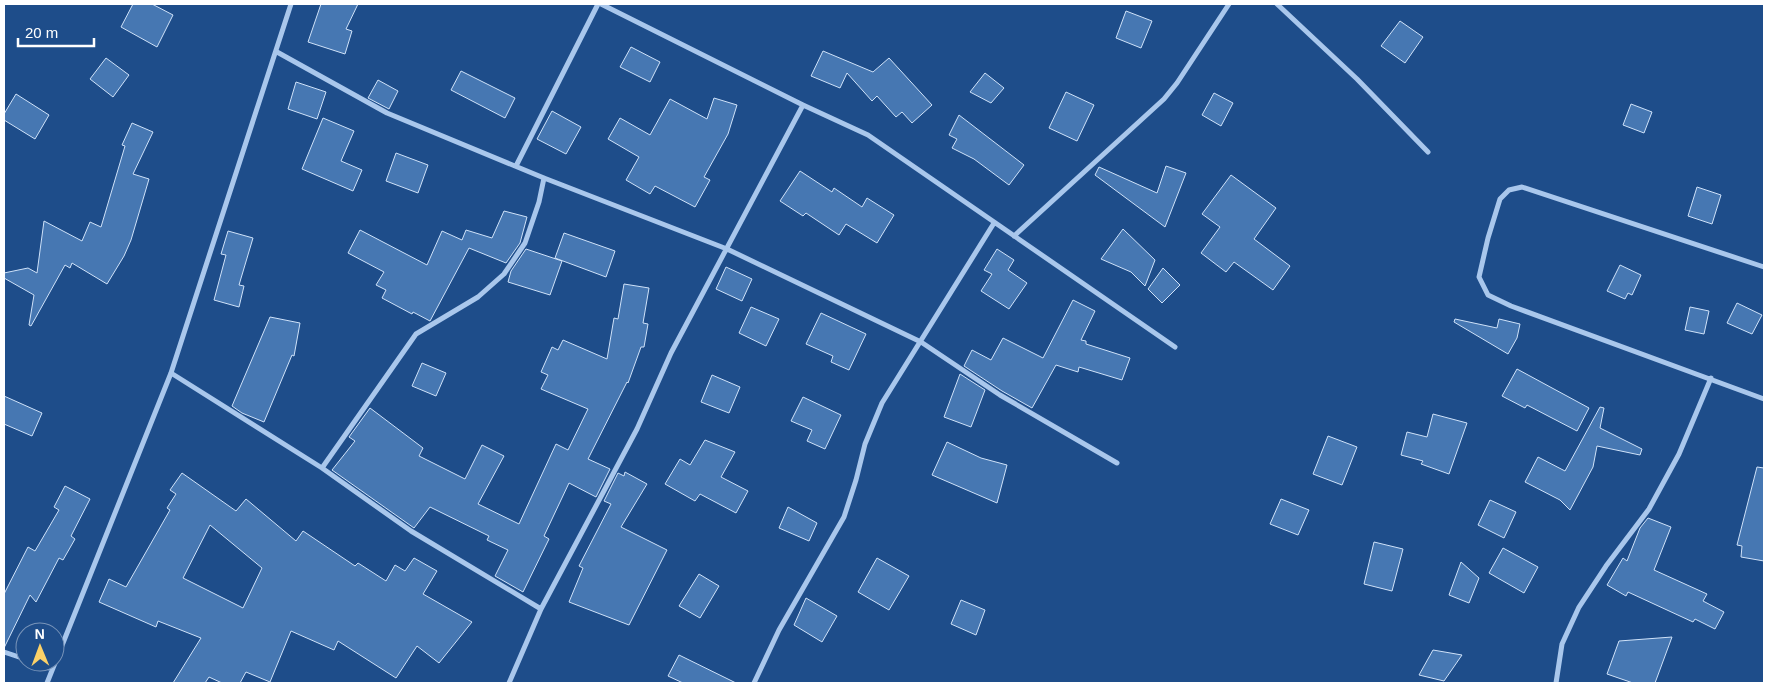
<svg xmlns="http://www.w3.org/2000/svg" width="1768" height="687" font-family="Helvetica,sans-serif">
	<rect width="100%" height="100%" fill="#1e4d8a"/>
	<!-- building -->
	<path fill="#4677b2" stroke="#cfe2f9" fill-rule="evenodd" d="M133 4H152L173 15 157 47 121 27Z
		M321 4H358L346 29 352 31 345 54 308 42Z
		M1126 11 1152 21 1141 48 1116 38Z
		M1400 21 1423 37 1405 63 1381 46Z
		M631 47 660 62 650 82 620 67Z
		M823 51 873 72 889 58 932 105 912 123 902 112 896 117 877 96 872 101 847 73 840 88 811 76Z
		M106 58 129 75 113 97 90 79Z
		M461 71 515 98 505 118 451 90Z
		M985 73 1004 88 991 103 970 92Z
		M378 80 398 91 389 109 368 98Z
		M296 82 326 92 317 119 288 109Z
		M1066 92 1094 105 1077 141 1049 128Z
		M1214 93 1233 103 1221 126 1202 115Z
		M16 94 49 115 35 139 4 120V114Z
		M714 98 737 105 728 134 704 177 710 180 695 207 655 186 650 194 626 180 639 157 608 139 620 118 650 135 670 99 707 119Z
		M1631 104 1652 112 1644 133 1623 125Z
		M552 111 581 127 566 154 537 139Z
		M959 115 1024 165 1009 185 974 159 952 148 957 139 949 135Z
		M323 118 354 131 341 161 362 170 353 191 302 169Z
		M132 123 153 132 133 174 149 179 131 240 124 256 107 284 72 263 70 268 65 265 31 326 29 325 34 295 4 278V273L28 268 37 273 44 221 82 241 90 222 101 227 125 146 122 145Z
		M396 153 428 165 418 193 386 181Z
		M1166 166 1186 173 1165 227 1095 175 1099 167 1157 193Z
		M800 171 832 192 834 188 862 207 867 198 894 215 877 243 846 224 839 235 806 213 803 216 780 201Z
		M1231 175 1276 208 1254 239 1290 266 1273 290 1234 262 1226 272 1201 253 1220 227 1202 214Z
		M1697 187 1721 195 1712 224 1688 216Z
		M504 211 527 217 520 243 506 263 469 248 430 321 413 312 412 314 382 298 386 290 376 285 384 272 348 253 360 230 427 265 442 231 462 240 466 230 492 238Z
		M1123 229 1155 260 1145 286 1131 272 1101 259Z
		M228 231 253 238 239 285 244 286 239 307 214 300 226 255 221 254Z
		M564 233 615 251 606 277 555 258Z
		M526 249 562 261 550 295 508 282 511 271Z
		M997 249 1014 260 1008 270 1027 283 1009 309 981 291 992 274 984 270Z
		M1620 265 1641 275 1632 295 1628 293 1625 299 1607 291Z
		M726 267 752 279 742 301 716 289Z
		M1163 268 1180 285 1162 303 1148 289Z
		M624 284 649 288 643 323 648 324 644 347H641L628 383 627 382 588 459 610 469 596 497 569 483 544 536 549 539 523 592 495 576 508 550 487 540 489 536 430 507 414 528 332 470 355 441 349 437 370 408 423 448 419 456 465 479 482 445 504 456 478 504 519 524 556 444 568 450 588 409 541 389 548 375 541 372 552 347 558 350 563 340 607 359 614 318 618 319Z
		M1073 300 1095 311 1081 340 1086 341V344L1130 358 1122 380 1079 367 1078 372 1056 365 1032 408 1002 391 964 366 972 350 991 360 1003 338 1043 358Z
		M1737 303 1762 315 1752 334 1727 323Z
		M751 307 779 319 766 346 739 333Z
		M1690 307 1709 311 1704 334 1685 330Z
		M821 313 866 334 849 370 831 362 833 356 806 344Z
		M270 317 300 323 294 356 292 355 264 422 242 413 232 406Z
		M1455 319 1497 328 1499 319 1520 324 1517 338 1508 354 1454 322Z
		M422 363 446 373 436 396 412 386Z
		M1517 369 1589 408 1577 431 1527 405 1525 408 1502 396Z
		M960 374 985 390 971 427 944 417Z
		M712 375 740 387 729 413 701 402Z
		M4 396 42 413 32 436 4 424Z
		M803 397 841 415 825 449 807 441 812 430 791 421Z
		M1600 407 1604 408 1600 428 1642 449 1640 455 1597 446 1593 467 1570 510 1560 500 1525 482 1538 457 1565 471Z
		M1433 414 1467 423 1449 474 1421 464 1423 461 1401 455 1407 432 1427 437Z
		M1328 436 1357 447 1342 485 1313 474Z
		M705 440 735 452 721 477 748 491 736 513 700 494 695 501 665 484 680 459 690 465Z
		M947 442 981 458 1007 465 997 503 932 475Z
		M1757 467 1764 468V561L1741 557 1742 546 1737 545Z
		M625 472 647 484 621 527 667 550 629 625 569 602 583 568 579 566 611 504 604 501 618 473 624 476Z
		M182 473 236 511 246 499 296 541 303 531 355 566 358 563 386 581 395 565 405 571 414 558 437 571 423 594 472 622 439 663 417 646 396 678 338 641 334 650 291 631 270 682 246 672 240 683H222L209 677 205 683H173L201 638 158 621 156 627 99 602 109 579 126 587 170 510 167 508 176 494 170 490ZM210 525 262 568 243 608 183 578Z
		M65 486 90 499 71 536 75 539 63 560 59 558 36 602 30 595 4 648V594L28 547 35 551 59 510 54 507Z
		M1281 499 1309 510 1298 535 1270 524Z
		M1490 500 1516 512 1504 538 1478 525Z
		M788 507 817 523 809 541 779 528Z
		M1648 518 1671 527 1654 570 1707 594 1703 601 1724 612 1715 629 1695 619 1693 622 1628 592 1626 596 1607 585 1623 558 1627 561 1640 528Z
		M1374 542 1403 549 1392 591 1364 584Z
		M1503 548 1538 567 1524 593 1489 573Z
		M877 558 909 576 889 610 858 592Z
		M1461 562 1479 578 1469 603 1449 595Z
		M699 574 719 586 700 618 679 606Z
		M806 598 837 616 822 642 794 625Z
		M961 600 985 610 976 635 951 624Z
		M1672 637 1655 683H1633L1607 674 1619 641Z
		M1433 650 1462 655 1444 681 1419 675Z
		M679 655 736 683H683L668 676Z"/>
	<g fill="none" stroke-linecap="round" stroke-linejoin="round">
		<!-- minor -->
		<path stroke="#a9c7ec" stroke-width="5" d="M601 4 803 105 868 135 1175 347
			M1277 4 1357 79 1428 152
			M277 52 387 113 544 178 727 249 921 342 1000 395 1117 463
			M516 166 598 4
			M1014 236 1164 99 1177 83 1229 4
			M1764 267 1522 187 1509 190 1500 199 1488 238 1479 277 1488 295 1511 306 1764 399
			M171 373 322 468 411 531 541 609
			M322 468 416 334 478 297 504 274 525 243 539 202 544 178
			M4 652 25 659
			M32 662 52 669
			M47 683 171 373 291 4
			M509 683 541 609 637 429 671 353 803 105
			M754 683 779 630 844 517 856 480 865 444 882 403 994 223
			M1556 683 1562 644 1579 607 1606 566 1649 509 1679 454 1711 378"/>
	</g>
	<!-- border -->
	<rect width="1768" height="687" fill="none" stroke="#ffffff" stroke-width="10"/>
	<!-- north arrow -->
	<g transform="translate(40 647) rotate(359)"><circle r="24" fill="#1e4d8a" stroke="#7894b9"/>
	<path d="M0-4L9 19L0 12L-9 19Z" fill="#fbd168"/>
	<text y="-8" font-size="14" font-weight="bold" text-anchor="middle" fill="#ffffff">N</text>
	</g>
	<!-- scale -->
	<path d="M18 38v8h76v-8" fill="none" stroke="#ffffff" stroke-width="2.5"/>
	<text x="25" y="38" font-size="15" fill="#ffffff" stroke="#1e4d8a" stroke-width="4" paint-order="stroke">20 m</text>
</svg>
